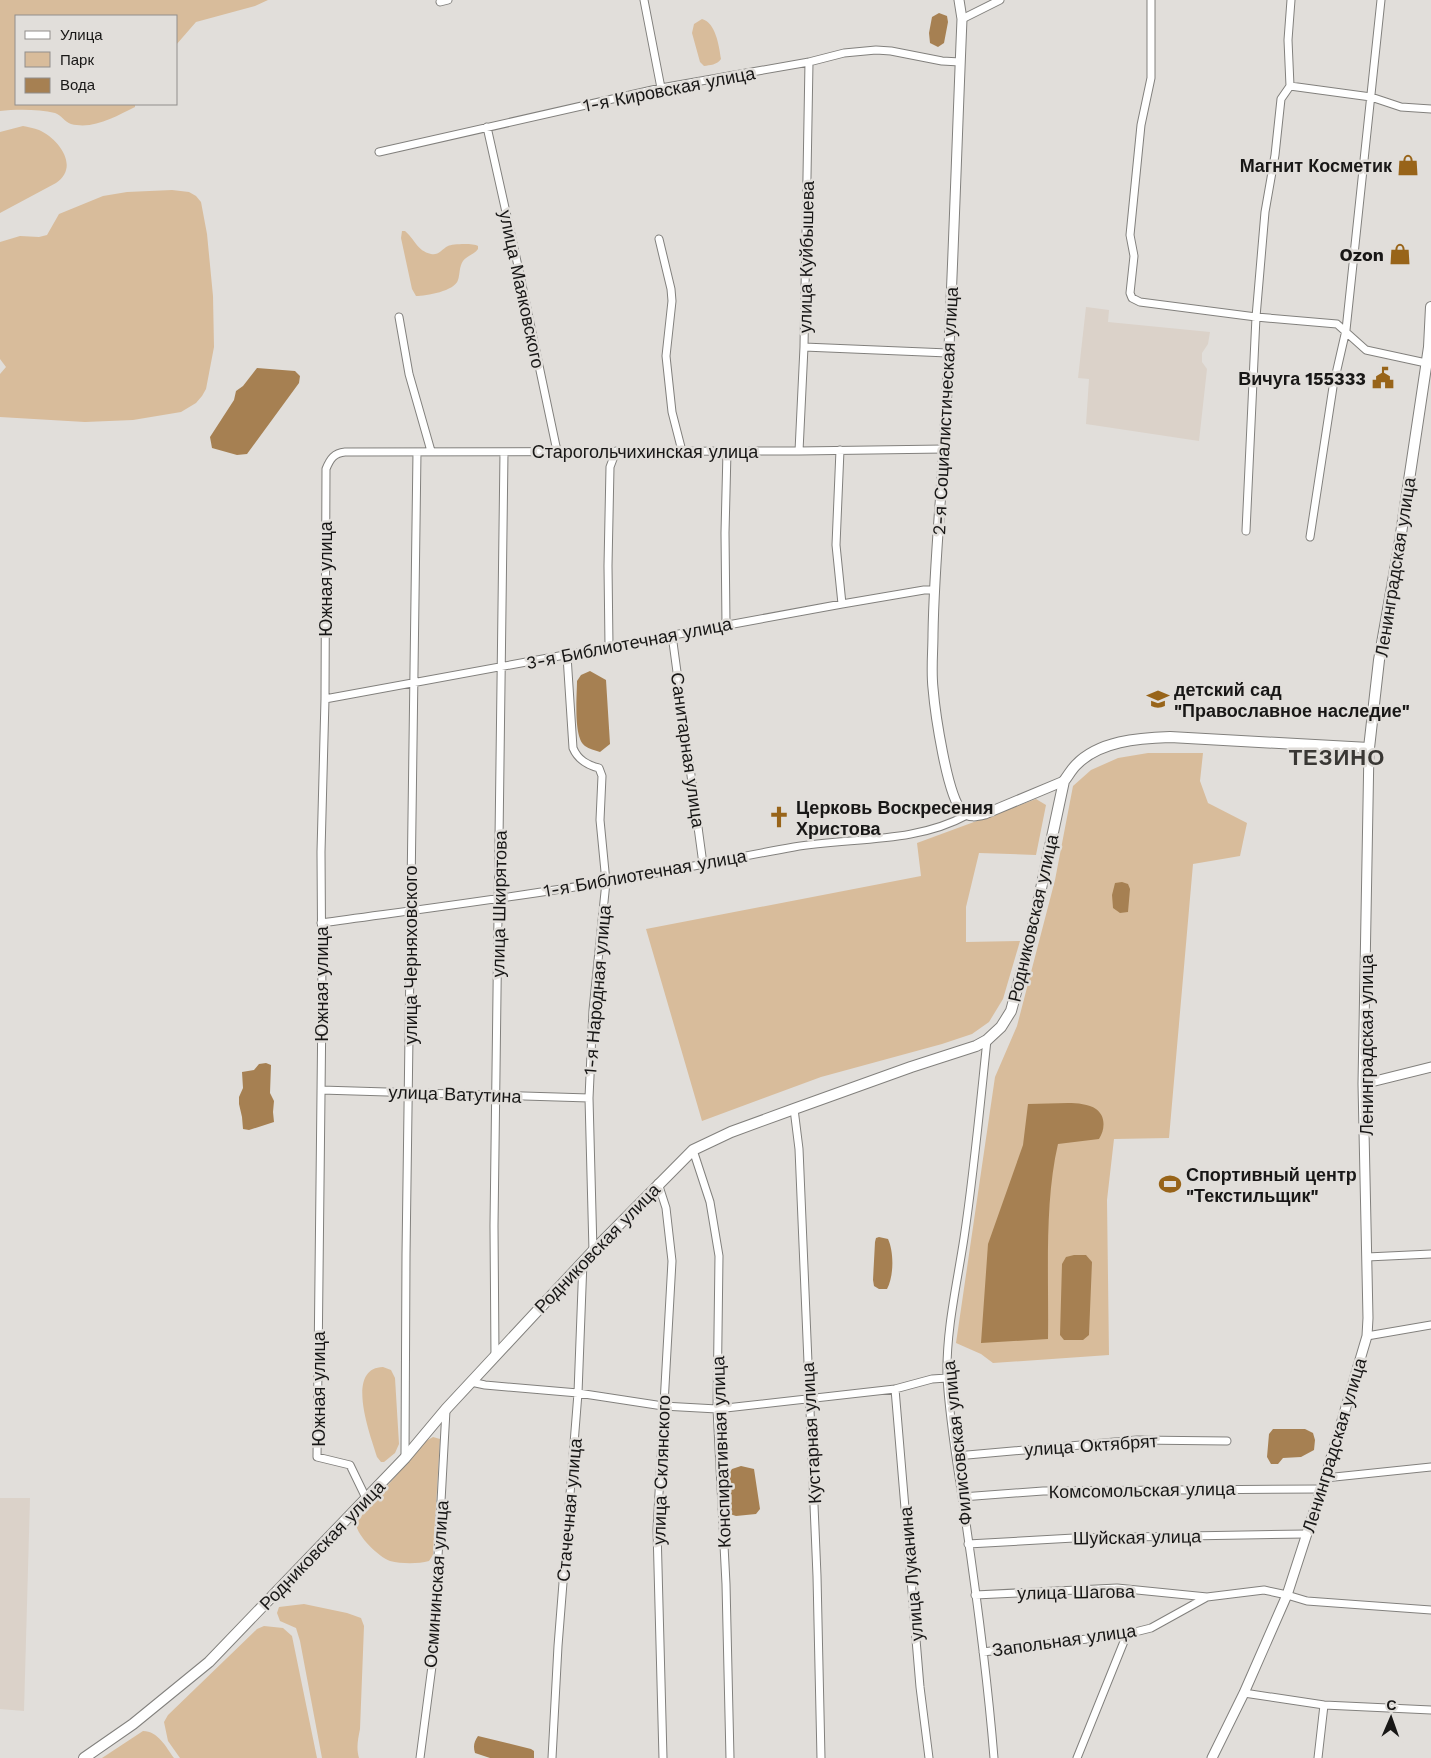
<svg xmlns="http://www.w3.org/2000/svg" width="1431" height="1758" font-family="'Work Sans',sans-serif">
	<rect width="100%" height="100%" fill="#e1deda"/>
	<!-- built -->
	<path fill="#dbd2c9" d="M1086 307 1109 310 1108 322 1210 332 1208 344 1202 353V362L1207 369 1199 441 1086 424 1089 379 1078 378Z
		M0 1498H30L24 1711 0 1709Z"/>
	<!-- green -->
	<path fill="#d8bc9b" d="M0 0H268L255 6 196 22 176 45V16H16V104H135V107C116 116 94 130 71 124 65 122 61 115 55 113 39 109 16 109 0 111Z
		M702 19C716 23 719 46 721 59 717 65 710 65 704 66L700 62 692 33 694 24Z
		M23 126C28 127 34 128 39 130 59 139 80 167 56 183L0 213V132Z
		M172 190 189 192 196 196 201 202 207 234 213 296 214 347 206 389 202 396 196 403 181 412 133 420 85 422 0 417V374L6 367 0 359V242L20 236 39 237 47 235 59 214 103 196 127 192Z
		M402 231H405C414 238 417 251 431 254 438 256 442 249 448 246 452 244 473 243 478 246V249C474 255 466 256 463 261 459 267 460 274 458 280 455 291 426 296 416 296L412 289 401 238Z
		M1148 753H1203L1200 781 1208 803 1247 823 1240 856 1193 864 1169 1138 1114 1139 1107 1200 1109 1355 993 1363 981 1354 956 1343 995 1077 1017 1026 1055 880 1073 786 1091 770 1118 758Z
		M1036 799 1046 805 1036 855 979 853 966 907V942L1020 941 1003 999 989 1022 972 1034 942 1044 821 1077 702 1121 646 929 921 876 917 843Z
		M383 1367 391 1370 395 1378 399 1444 395 1453 384 1462H381L377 1457C371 1437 344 1368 383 1367Z
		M433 1437 440 1439 433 1555 429 1561C418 1564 402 1564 390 1561 379 1557 357 1536 356 1524L357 1521 426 1441Z
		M304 1604 347 1613 361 1618 364 1626 360 1729C358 1739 356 1748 359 1758H322L300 1641 296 1628 280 1621 277 1613 279 1607Z
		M264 1626 283 1628 292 1636 317 1758H180L168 1741 164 1722 168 1715 257 1629Z
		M143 1731C158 1731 166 1747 174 1758H102Z"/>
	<!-- water -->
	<path fill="#a68052" d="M939 13 947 16 948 22 944 43 938 47 930 43 929 33 932 17Z
		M257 368 295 371 300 376 299 383 247 454 237 455 212 448 210 437 234 400 236 391 243 386Z
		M590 671 606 680 610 744 600 752C595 750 589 749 585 746 573 738 577 695 577 681L581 675Z
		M1122 882 1128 884 1130 889 1128 912 1120 913 1113 908 1112 895 1115 883Z
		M266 1063 271 1065 270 1093 274 1101 273 1112 274 1122 249 1130 243 1129 242 1117 239 1104V1097L243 1088 242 1072 254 1070 259 1064Z
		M1068 1103C1077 1103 1089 1104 1096 1109 1106 1116 1105 1130 1099 1139L1058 1144C1044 1204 1049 1278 1048 1339L981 1343 988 1244 1023 1145 1028 1104Z
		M879 1237 888 1239C894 1252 894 1276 887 1289H879L874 1286 873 1280 875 1242 876 1238Z
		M1074 1255H1086L1092 1262 1089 1335 1083 1340H1064L1060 1335 1062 1264 1066 1257Z
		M1273 1429H1305L1313 1433 1315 1440 1314 1450 1301 1457 1283 1458 1278 1464H1271L1267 1457 1269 1434Z
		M741 1466 754 1469 760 1509 756 1514 736 1516 730 1514 728 1475 732 1469Z
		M478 1736 531 1749 534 1751V1758H490L475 1753C473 1746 474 1742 478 1736Z"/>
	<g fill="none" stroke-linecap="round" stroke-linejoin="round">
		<!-- minor casing -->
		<g stroke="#82807d" stroke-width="9">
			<path id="minor" d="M644 0 661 88
				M1151 0V78L1141 125 1130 235 1134 256 1130 293 1132 298 1140 302 1256 317 1337 324 1366 350 1426 363
				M440 2 448 0
				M962 19 1000 0
				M1290 86 1371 97 1401 107 1431 109
				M487 127 518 266 557 451
				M379 152 661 88 809 62 844 53 876 50 891 51 942 61 960 62
				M659 239 671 289 672 301 666 356 672 412 682 451
				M399 317 409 374 431 451
				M804 347 948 353
				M840 450 836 545 842 604
				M799 451 804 347 809 62
				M1246 531 1256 317 1265 212 1275 155 1281 99 1290 86 1288 40 1291 0
				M1310 537 1333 387 1346 330 1381 0
				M726 625 725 533 727 451
				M672 635 703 864
				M609 646 608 566 610 467 616 451
				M567 656 573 748C578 760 587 765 599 768L602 776 600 820 606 882 593 1010 589 1098 593 1251
				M325 699 842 604 924 590H934
				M321 923C415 910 510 898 605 882 668 872 731 858 794 847 852 837 914 844 967 815
				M987 1040C980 1106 974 1172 964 1238 957 1284 946 1330 947 1376 949 1416 956 1457 962 1496 975 1583 987 1671 994 1758
				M321 1090 589 1098
				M794 1109 799 1149 817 1576 821 1758
				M693 1150 710 1202 719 1256 717 1409 726 1584 730 1758
				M658 1183 666 1208 672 1261 657 1529 663 1758
				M1367 1257 1431 1254
				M1367 1336 1431 1325
				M495 1356 494 1226 504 452
				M471 1382 485 1385 578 1393 663 1406 717 1409 895 1389 932 1379 947 1378
				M895 1389 920 1687 929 1758
				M956 1456 1137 1440 1227 1441
				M405 1458 406 1255 417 452
				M1325 1478 1431 1467
				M962 1497 1043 1491 1321 1489
				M366 1498 350 1465 317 1457 322 1003 321 852 325 699 326 469C330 459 334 453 345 452L799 451 944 449
				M968 1544 1074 1538 1306 1534
				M975 1595 1117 1588 1207 1597
				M983 1652 1127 1634 1151 1628 1207 1597 1264 1590 1287 1595 1307 1601 1431 1610
				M1244 1693 1324 1705 1431 1710
				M420 1758 432 1666 446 1410
				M552 1758 558 1646 578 1393 583 1261
				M1077 1758 1127 1634
				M1318 1758 1324 1705"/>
		</g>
		<!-- tertiary casing -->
		<g stroke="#82807d" stroke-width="11">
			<path id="tertiary" d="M959 0 962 19C956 162 952 306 944 449 940 510 934 572 933 634 933 652 931 670 933 688 935 712 947 796 962 811 969 818 977 816 985 814L1064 781
				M1363 1084 1431 1067
				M1212 1758 1244 1693 1287 1595 1325 1478 1367 1336 1368 1318 1363 1084 1369 748"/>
		</g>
		<!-- secondary casing -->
		<g stroke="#82807d" stroke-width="12">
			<path id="secondary" d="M84 1758 133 1724 209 1662 405 1458 446 1409 593 1251 693 1150 731 1132 794 1109 911 1067 976 1046 987 1040 1001 1027 1011 1011 1030 940 1064 781C1068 776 1071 770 1076 765 1099 741 1138 738 1170 737L1369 748 1379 660 1399 547 1429 347 1431 307"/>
		</g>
		<!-- minor -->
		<use href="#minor" stroke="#fff" stroke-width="7"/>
		<!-- tertiary -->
		<use href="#tertiary" stroke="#fff" stroke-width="9"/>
		<!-- secondary -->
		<use href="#secondary" stroke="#fff" stroke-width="10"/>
	</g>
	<!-- icons -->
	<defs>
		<g id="shop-bare" transform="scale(1.725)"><path d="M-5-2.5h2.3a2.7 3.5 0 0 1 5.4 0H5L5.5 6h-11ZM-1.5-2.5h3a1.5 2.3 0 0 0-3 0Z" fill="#986419" stroke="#e1deda" stroke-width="2.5" paint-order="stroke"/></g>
		<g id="civic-bare" transform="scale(1.725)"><path d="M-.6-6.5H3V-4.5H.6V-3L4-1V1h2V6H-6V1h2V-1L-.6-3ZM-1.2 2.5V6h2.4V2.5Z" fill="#986419" stroke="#e1deda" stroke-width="2.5" paint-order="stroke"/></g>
		<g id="school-bare" transform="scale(1.725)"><path d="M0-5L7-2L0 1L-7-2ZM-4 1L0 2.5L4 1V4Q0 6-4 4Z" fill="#986419" stroke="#e1deda" stroke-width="2.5" paint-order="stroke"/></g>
		<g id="church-bare" transform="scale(1.725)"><path d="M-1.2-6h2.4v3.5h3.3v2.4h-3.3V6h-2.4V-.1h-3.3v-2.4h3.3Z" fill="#986419" stroke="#e1deda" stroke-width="2.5" paint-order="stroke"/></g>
		<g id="stadium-bare" transform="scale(1.725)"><path d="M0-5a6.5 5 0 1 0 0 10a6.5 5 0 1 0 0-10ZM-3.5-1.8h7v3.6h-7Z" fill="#986419" stroke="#e1deda" stroke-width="2.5" paint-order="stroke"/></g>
	</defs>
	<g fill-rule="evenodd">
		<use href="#shop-bare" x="1408" y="165"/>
		<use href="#shop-bare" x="1400" y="254"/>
		<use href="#civic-bare" x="1383" y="378"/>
		<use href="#school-bare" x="1158" y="699"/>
		<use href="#church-bare" x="779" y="817"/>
		<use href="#stadium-bare" x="1170" y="1184"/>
	</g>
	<g text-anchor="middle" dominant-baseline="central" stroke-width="5" stroke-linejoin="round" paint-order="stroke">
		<!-- street labels -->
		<g font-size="18" fill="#181716" stroke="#e1deda">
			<text transform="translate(669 89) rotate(-11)">1-я Кировская улица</text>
			<text transform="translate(806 257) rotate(-89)">улица Куйбышева</text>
			<text transform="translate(522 289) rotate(78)">улица Маяковского</text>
			<text transform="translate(945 411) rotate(-87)">2-я Социалистическая улица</text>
			<text x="645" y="451">Старогольчихинская улица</text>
			<text transform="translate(1395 567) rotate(-81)">Ленинградская улица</text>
			<text transform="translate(325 579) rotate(-90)">Южная улица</text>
			<text transform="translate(629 643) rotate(-11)">3-я Библиотечная улица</text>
			<text transform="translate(688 750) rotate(82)">Санитарная улица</text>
			<text transform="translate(645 873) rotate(-10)">1-я Библиотечная улица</text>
			<text transform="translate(499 904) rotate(-89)">улица Шкирятова</text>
			<text transform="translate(1033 918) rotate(-77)">Родниковская улица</text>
			<text transform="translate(410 955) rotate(-90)">улица Черняховского</text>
			<text transform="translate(321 984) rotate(-90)">Южная улица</text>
			<text transform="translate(597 990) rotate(-85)">1-я Народная улица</text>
			<text transform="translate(1366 1045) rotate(-90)">Ленинградская улица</text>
			<text transform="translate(455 1094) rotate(2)">улица Ватутина</text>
			<text transform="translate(597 1248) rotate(-46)">Родниковская улица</text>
			<text transform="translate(318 1389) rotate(-90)">Южная улица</text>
			<text transform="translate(811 1433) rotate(-93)">Кустарная улица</text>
			<text transform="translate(957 1443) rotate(-96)">Филисовская улица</text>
			<text transform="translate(1091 1445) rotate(-4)">улица Октябрят</text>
			<text transform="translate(1334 1445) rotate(-73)">Ленинградская улица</text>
			<text transform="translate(721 1452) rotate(-92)">Конспиративная улица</text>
			<text transform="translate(661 1470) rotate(-88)">улица Склянского</text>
			<text transform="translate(1142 1490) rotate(-1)">Комсомольская улица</text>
			<text transform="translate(569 1510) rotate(-85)">Стачечная улица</text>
			<text transform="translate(1137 1537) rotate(-1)">Шуйская улица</text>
			<text transform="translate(322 1545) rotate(-46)">Родниковская улица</text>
			<text transform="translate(911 1574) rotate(-95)">улица Луканина</text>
			<text transform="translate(436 1584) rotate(-86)">Осмининская улица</text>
			<text transform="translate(1076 1592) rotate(-1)">улица Шагова</text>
			<text transform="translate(1064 1640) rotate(-8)">Запольная улица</text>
		</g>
		<!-- poi labels -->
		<g font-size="18" font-weight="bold" fill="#181716" stroke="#e1deda" text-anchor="end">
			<text x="1392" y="165">Магнит Косметик</text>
			<text x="1384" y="254">Ozon</text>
			<text x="1366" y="378">Вичуга 155333</text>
			<text x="1174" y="689" text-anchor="start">детский сад<tspan x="1174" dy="21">"Православное наследие"</tspan></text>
			<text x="796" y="807" text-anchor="start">Церковь Воскресения<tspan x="796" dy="21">Христова</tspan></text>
			<text x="1186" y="1174" text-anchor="start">Спортивный центр<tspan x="1186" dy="21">"Текстильщик"</tspan></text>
		</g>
		<!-- district labels -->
		<g font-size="22" font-weight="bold" letter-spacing="1" fill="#393734" stroke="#e1deda">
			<text x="1337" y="757">ТЕЗИНО</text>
		</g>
	</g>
	<!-- legend -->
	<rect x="15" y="15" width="162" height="90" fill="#e1deda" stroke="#918e8c"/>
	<rect x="25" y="31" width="25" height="8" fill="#ffffff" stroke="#918e8c"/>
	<text x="60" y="40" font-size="15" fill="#181716">Улица</text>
	<rect x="25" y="52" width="25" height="15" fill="#d8bc9b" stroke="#918e8c"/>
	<text x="60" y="65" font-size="15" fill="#181716">Парк</text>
	<rect x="25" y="78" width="25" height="15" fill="#a68052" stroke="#918e8c"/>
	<text x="60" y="90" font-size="15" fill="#181716">Вода</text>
	<!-- north arrow -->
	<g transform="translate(1391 1718) rotate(2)" stroke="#e1deda" stroke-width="4" paint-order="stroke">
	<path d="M0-4L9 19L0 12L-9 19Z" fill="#181716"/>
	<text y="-8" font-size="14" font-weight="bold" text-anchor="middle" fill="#181716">С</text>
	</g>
</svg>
